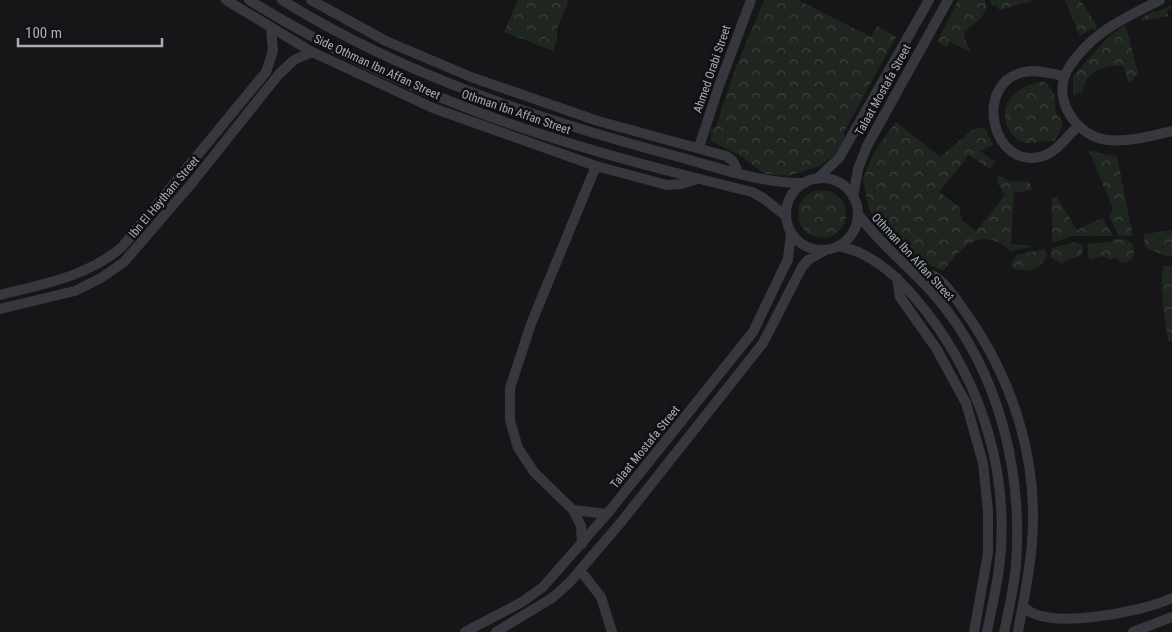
<svg xmlns="http://www.w3.org/2000/svg" width="1172" height="632" font-family="'Roboto Condensed',sans-serif">
	<defs>
		<pattern id="park-crowns" width="20" height="18" patternUnits="userSpaceOnUse" patternTransform="scale(1.25)"><rect width="20" height="18" fill="#1e261f"/><path d="M2 6a3 3 0 1 1 6 0M12 15a3 3 0 1 1 6 0" fill="none" stroke="#3c433d"/></pattern>
	</defs>
	<rect width="100%" height="100%" fill="#161618"/>
	<!-- park -->
	<path fill="url(#park-crowns)" d="M518 0H569L557 29V40L553 51 504 32Z
		M764 0H798L871 37 877 26 896 37 844 132V139L833 156 820 166 788 176 765 174 742 157 711 141V129L716 127 734 72Z
		M958 0H985L987 9 979 20 965 31 964 37 971 52 950 42 947 47 937 42Z
		M990 0H1036L999 10 996 5 992 6Z
		M1065 0H1080L1097 26 1096 30 1090 29 1080 36Z
		M1172 5V8L1167 10 1168 16 1142 21 1141 18 1154 11 1157 12Z
		M1123 26H1126L1138 73 1129 84 1123 65C1103 67 1085 69 1083 93L1078 92 1073 97V76L1108 37Z
		M1043 81C1059 94 1053 97 1056 113 1057 116 1059 117 1061 119 1065 127 1058 134 1054 141 1041 139 1032 147 1020 141 1013 137 1008 130 1006 122 999 98 1023 85 1043 81Z
		M896 122 940 157 972 130 984 127 993 145 980 151 995 162 990 169 969 155 939 192 959 207 962 220 976 231 1005 195 997 182 998 175 1010 181 1030 182 1032 190 1014 193 1011 244 1036 246 1011 251C981 225 963 246 943 271L912 257 883 232 869 209 863 179 874 152Z
		M1089 151 1117 156 1133 236H1119L1109 217 1113 209Z
		M798 214a24 24 0 1 1 48 0a24 24 0 1 1-48 0Z
		M1052 197H1057L1077 230 1102 218 1113 236H1072L1052 243Z
		M1172 230V256H1165L1145 247 1144 234Z
		M1114 239 1127 240 1133 244 1134 254 1131 260 1122 263 1115 257 1110 260 1104 256 1089 259 1087 244 1110 242Z
		M1075 242 1083 245 1082 255 1061 263 1050 257 1052 248Z
		M1044 249 1047 254C1041 270 1029 274 1012 268L1011 264 1016 255Z
		M1163 266H1172V341H1168C1165 316 1159 291 1163 266Z"/>
	<g fill="none" stroke-linecap="round" stroke-linejoin="round">
		<!-- minor -->
		<path stroke="#37383d" stroke-width="10" d="M226 0 312 52 433 108 596 166 667 185 681 184 697 179
			M249 0C314 40 381 74 452 102 549 141 650 167 752 192L763 198 786 216
			M282 0C404 76 541 120 679 157 720 168 763 184 805 183
			M311 0 386 41 471 77 598 121 726 156 733 161 738 172
			M1160 0C1131 15 1101 28 1080 53 1075 59 1068 67 1065 75 1054 104 1079 137 1108 140 1130 142 1151 136 1172 131
			M1065 76C1052 74 1037 69 1024 72 972 83 992 172 1043 156 1056 152 1067 137 1077 127
			M699 147 719 86 751 0
			M786 214a36 36 0 1 1 72 0a36 36 0 1 1-72 0Z
			M817 179 839 158 929 0
			M853 197 858 169 867 146 948 0
			M858 214C881 246 913 269 938 299 999 373 1023 470 1016 565 1014 587 1009 610 1004 632
			M839 246C876 254 902 281 925 310 982 383 1011 475 999 569 996 590 991 611 987 632
			M915 274C936 268 950 290 961 306 1011 374 1039 457 1032 542 1030 572 1023 602 1018 632
			M897 278 900 297 936 348 966 403 983 463 988 511V553L974 632
			M0 295C44 284 86 277 122 247L266 72 273 51 271 28
			M0 309 75 291 101 278 124 262 192 183 279 74 294 60 312 52
			M573 510 607 514
			M582 544 581 526 573 510 534 472 518 448 510 420V388L531 324 596 166
			M580 570 601 597 612 632
			M1023 605C1039 632 1141 613 1172 598
			M465 632 522 602 543 587 607 514 753 332 788 259 791 233
			M496 632 552 598 569 583 622 521 763 343 802 267 808 260 826 250
			M1133 632 1172 617"/>
	</g>
	<g text-anchor="middle" dominant-baseline="central" stroke-width="5" stroke-linejoin="round" paint-order="stroke">
		<!-- street labels -->
		<g font-size="12" fill="#a8adb8" stroke="#111113">
			<text transform="translate(377 67) rotate(25)">Side Othman Ibn Affan Street</text>
			<text transform="translate(712 69) rotate(-71)">Ahmed Orabi Street</text>
			<text transform="translate(883 90) rotate(-61)">Talaat Mostafa Street</text>
			<text transform="translate(516 112) rotate(19)">Othman Ibn Affan Street</text>
			<text transform="translate(164 197) rotate(-50)">Ibn El Haytham Street</text>
			<text transform="translate(913 257) rotate(47)">Othman Ibn Affan Street</text>
			<text transform="translate(645 447) rotate(-51)">Talaat Mostafa Street</text>
		</g>
	</g>
	<!-- scale -->
	<path d="M18 38v8h144v-8" fill="none" stroke="#a8adb8" stroke-width="2.5"/>
	<text x="25" y="38" font-size="15" fill="#a8adb8" stroke="#111113" stroke-width="4" paint-order="stroke">100 m</text>
</svg>
